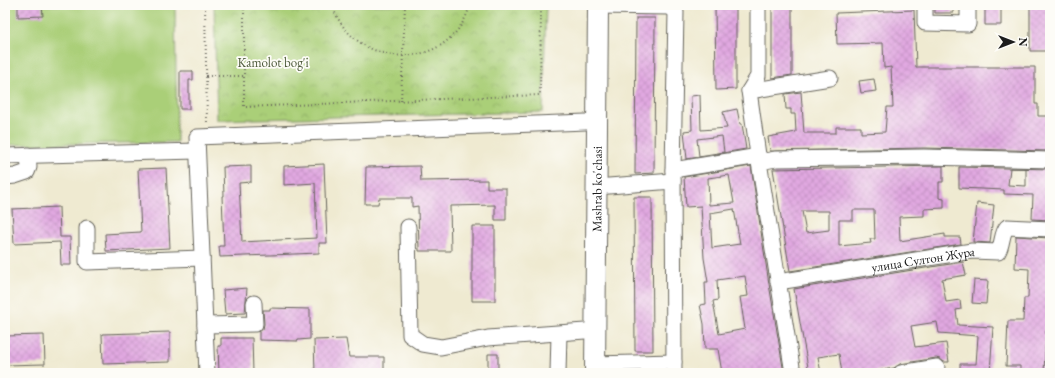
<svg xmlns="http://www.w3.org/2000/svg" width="1055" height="378" font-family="'EB Garamond',serif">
	<defs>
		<pattern id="park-crowns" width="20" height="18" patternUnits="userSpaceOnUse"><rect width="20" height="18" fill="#aacf78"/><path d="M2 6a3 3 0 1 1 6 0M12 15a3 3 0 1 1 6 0" fill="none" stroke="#92b167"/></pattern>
		<pattern id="building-cross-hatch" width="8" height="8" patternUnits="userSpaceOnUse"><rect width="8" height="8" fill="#e1a8e1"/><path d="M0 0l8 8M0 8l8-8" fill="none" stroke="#c090c0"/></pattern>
	</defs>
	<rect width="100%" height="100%" fill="#fdfcf7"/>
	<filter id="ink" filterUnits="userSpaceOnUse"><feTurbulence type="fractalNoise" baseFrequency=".025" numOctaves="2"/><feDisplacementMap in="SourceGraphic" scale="8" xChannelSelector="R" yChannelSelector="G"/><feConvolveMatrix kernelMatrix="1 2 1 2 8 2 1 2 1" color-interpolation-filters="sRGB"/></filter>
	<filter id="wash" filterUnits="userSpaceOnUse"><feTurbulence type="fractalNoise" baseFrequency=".012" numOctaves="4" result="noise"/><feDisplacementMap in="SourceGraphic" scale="16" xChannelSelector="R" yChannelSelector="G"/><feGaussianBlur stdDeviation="0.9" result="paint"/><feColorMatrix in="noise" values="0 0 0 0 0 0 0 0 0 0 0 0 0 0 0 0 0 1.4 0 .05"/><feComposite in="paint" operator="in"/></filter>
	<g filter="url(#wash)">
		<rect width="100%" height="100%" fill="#efead1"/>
		<!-- park -->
		<path fill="url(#park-crowns)" stroke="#63764a" d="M214 5H546L543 112 217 120Z"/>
		<!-- garden -->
		<path fill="#aacf78" stroke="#63764a" d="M5 5H175L177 142 5 145Z"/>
		<g id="blocks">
			<!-- building -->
			<path fill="url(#building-cross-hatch)" fill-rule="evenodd" d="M18 5H42L43 16 18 17Z
				M715 5H736V89L716 90Z
				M772 5H792V75L772 78Z
				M935 5H953V13H935Z
				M985 5H1001V25H985Z
				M1030 5H1049V51H1030Z
				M914 10 916 67H1035V104H1038V116H1050V151L924 148 770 151 768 137 796 132 795 114H791V109H786L785 94 801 92 804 133H836V127H861V133L885 132 887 107H893L891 67 884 68 883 43 837 44 836 13Z
				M636 18H655L654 173 635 174Z
				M180 71H193V80H189V109H180Z
				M874 79 876 91 861 93 859 81Z
				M700 95 701 130 727 128 723 112 737 109 740 124H742L746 149 687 159 684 131 692 130 691 96ZM722 136 724 152 699 156 697 139Z
				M324 164 327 243H319V253L220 257 219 246H224L222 196H224L223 167 251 166V182L239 183 242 242 317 238 315 183 284 185V166Z
				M420 166 421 181 487 180V188H506V220H495V205L450 206 451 251H419L418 206 412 207V198H379L378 204H365L366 167Z
				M751 166 769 284 784 373H722L718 349H705L704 324 700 305 706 304 705 282H708L704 258 701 206 686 207 684 177ZM729 175 734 203 709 205 708 178ZM734 209 740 244 712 248 710 213ZM745 276 748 296 740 297 745 329 719 334 713 301 718 300 717 280Z
				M943 166V182H939V198L944 199V208L924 209V216L899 217 900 241 945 234V237H960L961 244 790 271 773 169ZM853 210H874L875 239H870L871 243 839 246V220H853ZM802 211H829V230L806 233Z
				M959 167 1050 169V220L1032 219 1033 195 1004 194V190L959 188ZM1010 168H1026V186L1008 185Z
				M166 168 170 248 106 251 105 234 141 232 138 169Z
				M634 197H652L653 351H635Z
				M977 203 994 205 990 243 973 242Z
				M59 207 60 237H70L71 265H61L60 242 14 244 12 209Z
				M472 226H495V301H472Z
				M1016 236 1050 238V332L1046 331 1044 373H1020V366H1006L1008 321H1023L1024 298H1028L1029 269 1015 268Z
				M963 262 966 275 942 279 946 302 960 300 961 309 956 310 958 325 993 327 990 373H960V364H976L978 336 939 333 937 322 911 326 915 347 946 343 949 362H944L940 359 936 358 900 364 894 368 865 373H842L839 354 818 357 821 373H809L794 289Z
				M974 280 988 281 986 304 972 303Z
				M247 288 245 313 225 314 223 290Z
				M270 308 310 309V339L298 340V341L259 340V332L263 329 264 324 263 310H270Z
				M170 332V362L103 364 102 334Z
				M44 335 45 364 5 365V336Z
				M221 338H252L253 373H219L218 346H221Z
				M346 339 349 357H384V373H315L314 340Z
				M488 354H498V373H488Z"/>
		</g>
	</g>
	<g filter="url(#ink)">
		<use href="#blocks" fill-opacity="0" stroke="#66645b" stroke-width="1"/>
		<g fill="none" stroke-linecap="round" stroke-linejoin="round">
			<!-- minor casing -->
			<g stroke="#66645b" stroke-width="17">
				<g id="minor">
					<path d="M925 5V23L968 24V5"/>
					<path d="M598 6 670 7 676 12 673 170 674 373"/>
					<path d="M749 91 758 76V5"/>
					<path d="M5 156 197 151"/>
					<path d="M759 162 749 91 830 78"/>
					<path d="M673 170 759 156"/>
					<path d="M5 177 15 176 27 172 29 167 28 155"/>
					<path d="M596 187 673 181"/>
					<path d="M408 227 410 335 423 344 441 347 488 338 585 331"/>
					<path d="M87 228V262L202 258"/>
					<path id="s1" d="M778 282 972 251 998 252C1003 244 1001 234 1007 227L1050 229"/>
					<path d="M205 325 255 324 254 303"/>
					<path d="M595 364 674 362"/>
					<path d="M207 373 197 137 586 122"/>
					<path d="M558 373 559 334"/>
					<path d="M793 373 759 162 776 159 924 157 1050 160"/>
					<path d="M901 373 937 367"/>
				</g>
			</g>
			<!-- major casing -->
			<g stroke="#66645b" stroke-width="22">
				<g id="major">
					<path id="s2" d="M595 373 598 5"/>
				</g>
			</g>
			<!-- path -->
			<path stroke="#66645b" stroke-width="2" stroke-dasharray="1 3" stroke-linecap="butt" d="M205 5 207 124
				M244 5V107L540 95 541 5
				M332 5C354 71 451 74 470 5
				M206 76H244
				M401 101 405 5"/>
			<!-- minor -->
			<use href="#minor" stroke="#fff" stroke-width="15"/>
			<!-- major -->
			<use href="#major" stroke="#fff" stroke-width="20"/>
		</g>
	</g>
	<g text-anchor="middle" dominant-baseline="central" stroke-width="3.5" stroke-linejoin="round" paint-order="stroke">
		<!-- park labels -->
		<g font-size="13" fill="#4e5b3c" stroke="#fdfcf7">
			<text x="273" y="62">Kamolot bog'i</text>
		</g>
		<!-- street labels -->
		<g font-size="13" fill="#1c1c1c" stroke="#fdfcf7">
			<text stroke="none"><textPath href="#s2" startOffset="184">Mashrab ko'chasi</textPath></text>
			<text stroke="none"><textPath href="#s1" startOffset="147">улица Султон Жура</textPath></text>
		</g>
	</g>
	<!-- margin -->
	<rect width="1055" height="378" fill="none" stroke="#fdfcf7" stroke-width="20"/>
	<!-- north arrow -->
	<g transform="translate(1013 42) rotate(90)" stroke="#fdfcf7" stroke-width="3" paint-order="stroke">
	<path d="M0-3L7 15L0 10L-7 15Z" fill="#1c1c1c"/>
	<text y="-6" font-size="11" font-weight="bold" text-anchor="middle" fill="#1c1c1c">N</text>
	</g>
</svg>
